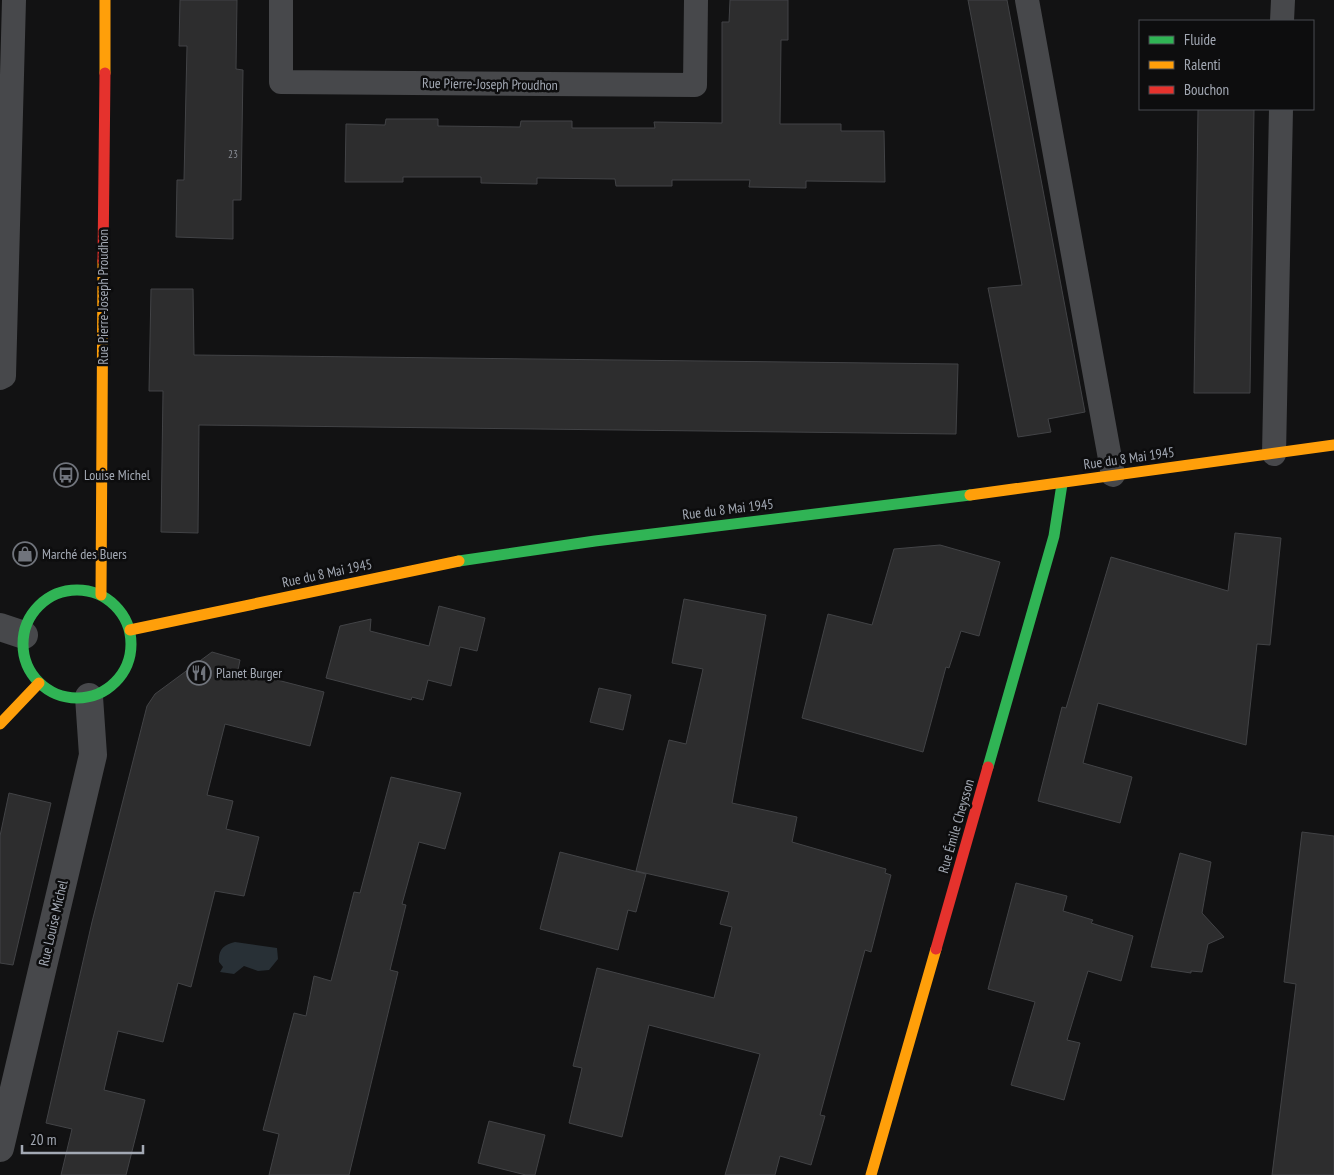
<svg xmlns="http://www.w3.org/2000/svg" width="1334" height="1175" font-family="'PT Sans Narrow',sans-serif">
	<rect width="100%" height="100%" fill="#121213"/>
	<!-- water -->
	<path fill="#283036" d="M235 942 277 948 278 959 269 970 258 971 244 966 234 974 220 972 223 967 219 962C218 949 224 945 235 942Z"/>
	<!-- building -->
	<path fill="#2d2d2e" stroke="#424346" d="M180 0H237L236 69 243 70 241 200H233V239L176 237 177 180H184L187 46H179Z
		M730 0H788V40H781L780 124H841V131H884L885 182 806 181V188L749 187 750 180H672V186H616L615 179 537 178V184L481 183V177H403V182H345L346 124 385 125 386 119H438V126L520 127 521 121H572V128H655L654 122 722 123V22H729Z
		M968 0H1007L1085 412 1048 419 1051 432 1018 437 988 288 1022 285Z
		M1198 109H1254L1250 393H1194Z
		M151 289H193L194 355 958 364 956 434 199 425 198 533 161 532 163 391H149Z
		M1235 533 1281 538 1270 645 1257 644 1246 745 1098 703 1083 763 1132 777 1120 823 1038 801 1062 707 1066 708 1111 557 1228 591Z
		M940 545 1000 562 979 636 961 631 949 668 946 667 923 752 802 718 828 614 872 625 894 549Z
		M684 599 766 615 732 803 797 817 792 842 886 869 885 873 891 875 871 952 865 950 820 1115 825 1116 811 1165 780 1156 775 1175H725L760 1054 649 1025 622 1137 569 1123 582 1068 573 1066 597 968 714 998 732 927 720 924 729 892 636 871 669 740 686 744 703 669 672 663Z
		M439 606 485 618 477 651 460 647 451 686 428 680 423 700 412 697 411 700 326 678 340 626 371 619 370 631 429 646Z
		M212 652 240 660 238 670 324 692 310 746 225 724 207 795 233 801 226 829 259 837 244 896 215 891 191 987 178 983 163 1042 118 1031 104 1090 145 1100 126 1175H61L72 1129 46 1123 92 922 147 706 155 694Z
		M599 688 631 695 623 730 590 722Z
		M391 777 461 793 445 849 419 842 402 904 406 905 390 970 398 972 349 1175H269L279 1134 263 1130 294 1013 306 1016 314 976 331 981 354 892 360 893Z
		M9 793 51 803 13 965 0 963V836Z
		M1302 832 1334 836V1175H1272L1296 984 1284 982Z
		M560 852 646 874 636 912 628 910 618 950 540 929Z
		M1180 853 1211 862 1202 913 1224 937 1208 944 1202 972 1191 971V973L1151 967Z
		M1016 883 1067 896 1063 911 1093 920 1091 923 1133 936 1121 981 1088 971 1067 1040 1080 1043 1064 1100 1011 1085 1035 1002 988 989Z
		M489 1121 545 1135 535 1175H526L478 1163Z"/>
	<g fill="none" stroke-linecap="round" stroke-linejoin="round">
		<!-- lane -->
		<path stroke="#47484b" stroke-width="24" d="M281 0V82L695 85 696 0
			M1027 0 1113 475
			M1282 21 1283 0
			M0 378 4 376 14 0
			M1274 454 1281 109"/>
		<!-- street -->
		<path stroke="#47484b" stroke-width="28" d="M0 627 24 635
			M0 1148 93 755 89 697"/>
		<!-- fast -->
		<path stroke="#30b455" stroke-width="11" d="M459 561 595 541 970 495
			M23 644a54 54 0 1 1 108 0a54 54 0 1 1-108 0Z
			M988 767 1054 536 1062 484"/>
		<!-- slow -->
		<path stroke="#ff9f0a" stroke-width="11" d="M105 73V0
			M970 495 1334 445
			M101 595 103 261
			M130 630 459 561
			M0 724 39 683
			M871 1175 936 949"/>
		<!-- jam -->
		<path stroke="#e5322d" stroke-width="11" d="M103 261 105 73
			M936 949 988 767"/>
	</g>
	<!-- icons -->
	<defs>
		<g id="bus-ring" transform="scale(1.25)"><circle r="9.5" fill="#0d0d0e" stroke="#70747c" stroke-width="1.5"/><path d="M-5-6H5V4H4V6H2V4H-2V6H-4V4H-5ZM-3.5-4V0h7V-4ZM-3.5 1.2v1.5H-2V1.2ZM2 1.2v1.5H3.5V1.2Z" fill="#70747c"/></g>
		<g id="shop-ring" transform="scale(1.25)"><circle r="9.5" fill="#0d0d0e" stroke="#70747c" stroke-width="1.5"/><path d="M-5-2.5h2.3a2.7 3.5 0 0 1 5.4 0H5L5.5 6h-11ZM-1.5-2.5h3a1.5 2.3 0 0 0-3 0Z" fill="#70747c"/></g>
		<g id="restaurant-ring" transform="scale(1.25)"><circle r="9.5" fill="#0d0d0e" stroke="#70747c" stroke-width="1.5"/><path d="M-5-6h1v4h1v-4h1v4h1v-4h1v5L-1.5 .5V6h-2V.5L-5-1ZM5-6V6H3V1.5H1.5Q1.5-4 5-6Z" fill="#70747c"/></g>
	</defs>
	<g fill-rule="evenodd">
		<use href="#bus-ring" x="66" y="475"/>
		<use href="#shop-ring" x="25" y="554"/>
		<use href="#restaurant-ring" x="199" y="673"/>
	</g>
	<g text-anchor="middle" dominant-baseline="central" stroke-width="5" stroke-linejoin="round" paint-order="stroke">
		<!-- number labels -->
		<g font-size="11" fill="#868a92">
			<text x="233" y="154">23</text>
		</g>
		<!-- street labels -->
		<g font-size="14" fill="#a3a9b4" stroke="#0d0d0e">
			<text transform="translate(490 84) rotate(1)">Rue Pierre-Joseph Proudhon</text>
			<text transform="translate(103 297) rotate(-90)">Rue Pierre-Joseph Proudhon</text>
			<text transform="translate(1129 458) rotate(-8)">Rue du 8 Mai 1945</text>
			<text transform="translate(728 509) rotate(-7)">Rue du 8 Mai 1945</text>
			<text transform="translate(327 573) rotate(-12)">Rue du 8 Mai 1945</text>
			<text transform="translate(956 826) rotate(-74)">Rue Émile Cheysson</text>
			<text transform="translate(53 923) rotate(-77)">Rue Louise Michel</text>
		</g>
		<!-- poi labels -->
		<g font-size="14" fill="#a3a9b4" stroke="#0d0d0e" text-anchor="start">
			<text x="84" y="475">Louise Michel</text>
			<text x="42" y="554">Marché des Buers</text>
			<text x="216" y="673">Planet Burger</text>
		</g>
	</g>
	<!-- legend -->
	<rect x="1139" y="20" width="175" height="90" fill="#0d0d0e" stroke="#494b50"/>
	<rect x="1149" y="36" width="25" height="8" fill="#30b455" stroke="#494b50"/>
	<text x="1184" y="45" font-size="15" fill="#a3a9b4">Fluide</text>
	<rect x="1149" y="61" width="25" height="8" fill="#ff9f0a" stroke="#494b50"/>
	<text x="1184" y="70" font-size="15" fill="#a3a9b4">Ralenti</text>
	<rect x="1149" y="86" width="25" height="8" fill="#e5322d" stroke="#494b50"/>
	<text x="1184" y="95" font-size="15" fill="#a3a9b4">Bouchon</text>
	<!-- scale -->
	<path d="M22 1145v8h121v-8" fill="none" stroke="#a3a9b4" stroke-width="2.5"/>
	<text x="30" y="1145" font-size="15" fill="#a3a9b4" stroke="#0d0d0e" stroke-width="4" paint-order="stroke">20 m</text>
</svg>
